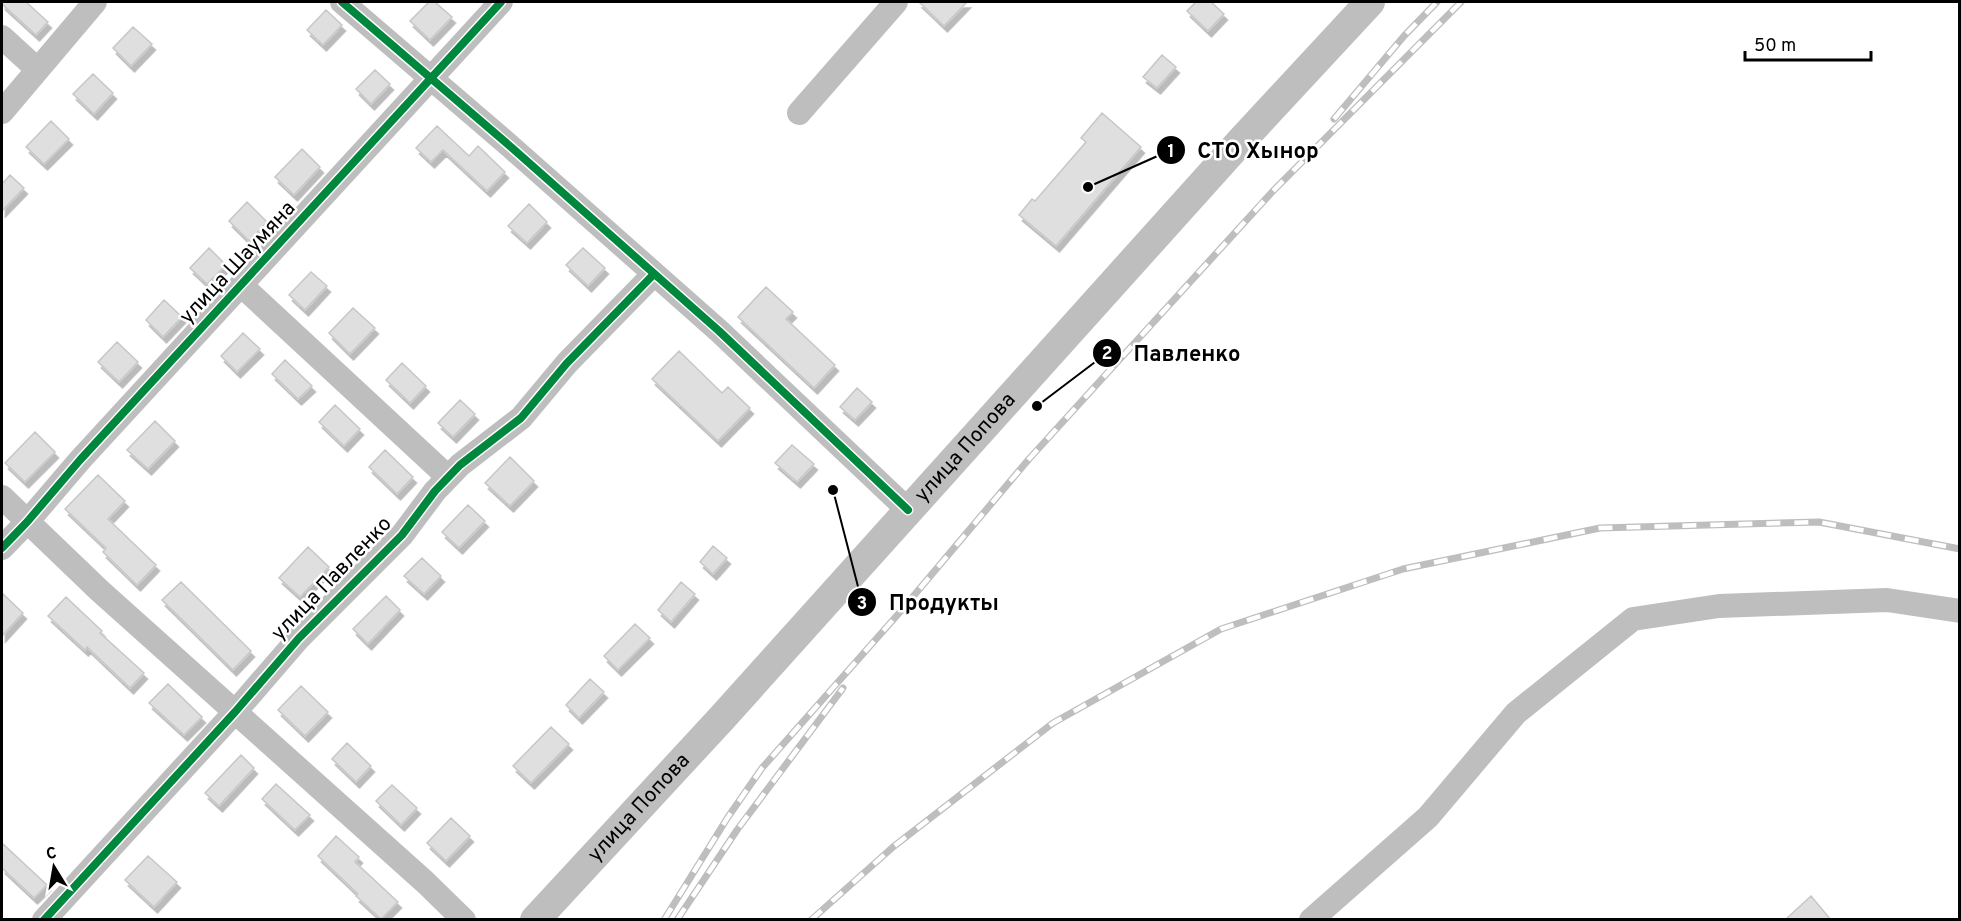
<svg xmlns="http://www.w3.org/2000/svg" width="1961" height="921" font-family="Overpass,sans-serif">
	<defs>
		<filter id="shadow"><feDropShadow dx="3.5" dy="6" stdDeviation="0" flood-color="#0004"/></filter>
	</defs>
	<rect width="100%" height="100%" fill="#fff"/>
	<!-- building -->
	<path fill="#dfdfdf" stroke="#c7c7c7" stroke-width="1.5" filter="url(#shadow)" d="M2 2H26L48 22 36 35 2 4Z
		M429 2H435L452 17 430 40 410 21Z
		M919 2H967L944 26Z
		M1196 2H1211L1224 14 1208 31 1187 11Z
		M326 10 342 25 323 45 307 30Z
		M133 27 152 44 131 66 113 48Z
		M1162 55 1176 67 1157 88 1143 77Z
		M375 70 390 84 371 104 356 89Z
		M93 74 113 93 94 114 73 94Z
		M1102 113 1141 147 1056 246 1019 215 1032 199 1035 201 1086 142 1081 138Z
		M51 121 69 139 44 164 26 147Z
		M437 126 469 156 478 146 505 172 487 191 443 150 431 162 416 148Z
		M302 149 320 167 294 195 275 177Z
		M10 175 24 188 2 211V184Z
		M247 202 267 222 249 241 229 221Z
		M529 204 547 222 527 243 508 226Z
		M209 248 226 265 207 284 190 268Z
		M583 248 605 268 588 286 566 265Z
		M311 272 327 286 305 310 289 295Z
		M766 287 793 312 786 319 835 365 814 388 738 317Z
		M164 300 182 317 163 337 146 320Z
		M353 308 375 328 350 354 329 333Z
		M243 333 260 349 237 372 221 356Z
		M117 342 138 362 119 382 98 362Z
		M679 351 722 393 728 387 750 408 718 441 652 379Z
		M285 360 312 386 298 399 272 374Z
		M402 363 426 386 410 403 386 380Z
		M857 388 872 402 855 420 840 407Z
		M460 400 475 414 453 437 438 423Z
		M335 405 360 429 344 446 319 422Z
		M155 421 175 441 148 469 127 450Z
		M35 432 55 452 25 482 5 463Z
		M792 445 814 464 797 482 775 463Z
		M385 450 413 477 397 494 369 467Z
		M510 457 534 481 510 506 485 483Z
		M98 475 125 501 108 519 156 565 137 585 103 552 106 548 65 509Z
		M468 505 485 521 459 548 442 532Z
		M713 546 727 558 713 574 700 562Z
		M308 547 329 567 300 597 279 578Z
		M422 558 441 576 424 594 404 576Z
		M181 582 251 651 233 670 162 600Z
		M681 582 695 594 671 622 658 610Z
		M2 593 23 613 2 636Z
		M386 596 400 610 368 644 353 629Z
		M66 597 102 631 100 633 144 673 130 688 87 647 85 650 48 616Z
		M635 624 650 638 618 670 604 656Z
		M590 679 604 692 579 718 566 705Z
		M168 684 202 717 184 735 149 703Z
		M301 686 328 712 305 736 278 710Z
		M551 727 569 744 531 783 513 766Z
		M347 743 371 766 356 782 332 759Z
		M241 755 254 768 219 806 205 793Z
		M276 784 310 815 295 830 262 799Z
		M392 785 417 808 401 825 376 801Z
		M451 818 470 836 446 861 427 843Z
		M336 836 359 857 355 862 398 902 381 919 356 896 358 894 318 856Z
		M2 843 47 885 34 898 2 868Z
		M148 856 177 882 154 907 125 880Z
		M1811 896 1831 920H1785Z"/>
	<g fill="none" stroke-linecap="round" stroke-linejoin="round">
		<!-- minor -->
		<path stroke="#bebebe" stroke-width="24" d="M342 2 511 147 719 331 908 510
			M2 37 37 69
			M2 112 95 2
			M799 113 896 2
			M241 285 448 477
			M2 497 100 591 425 882 464 920
			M2 548 27 522 80 460 501 2
			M44 920 235 712 299 638 402 535 435 491 460 465 521 418 567 363 654 274
			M1311 920 1428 817 1516 713 1633 619 1719 606 1887 600 1960 611"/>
		<!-- major -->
		<path stroke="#bebebe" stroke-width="30" id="s1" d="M535 920 721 719 1241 141 1370 2"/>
		<!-- rail casing -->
		<g stroke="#bebebe" stroke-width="7">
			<path id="rail" d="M1334 119 1404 36 1437 2
				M664 920 728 817 762 768 900 612 1029 459 1272 192 1461 2
				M677 920 737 830 843 688
				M811 920 893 847 1053 723 1221 629 1403 569 1600 528 1819 522 1960 549"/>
		</g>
		<!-- rail -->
		<use href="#rail" stroke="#fff" stroke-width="4.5" stroke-dasharray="14" stroke-linecap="butt"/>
		<!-- cycleway casing -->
		<g stroke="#fff" stroke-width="11">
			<path id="cycleway" d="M342 2 511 147 719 331 908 510
				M2 548 27 522 80 460 501 2
				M44 920 235 712 299 638 402 535 435 491 460 465 521 418 567 363 654 274"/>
		</g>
		<!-- cycleway -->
		<use href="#cycleway" stroke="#00873e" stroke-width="8"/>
	</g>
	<g text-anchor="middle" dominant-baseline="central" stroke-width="5" stroke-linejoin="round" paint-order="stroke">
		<!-- street labels -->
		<g font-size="21" fill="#000" stroke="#fff">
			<text transform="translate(238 263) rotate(-47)">улица Шаумяна</text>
			<text stroke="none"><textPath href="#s1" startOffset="639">улица Попова</textPath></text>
			<text transform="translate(332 579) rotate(-46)">улица Павленко</text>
			<text stroke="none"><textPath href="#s1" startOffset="153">улица Попова</textPath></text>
		</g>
	</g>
	<!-- callouts -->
	<path fill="none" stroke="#000" stroke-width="2" d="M1088 187L1171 150M1037 406L1107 353M833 490L862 602"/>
	<g fill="#000" stroke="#fff" stroke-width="2">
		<circle cx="1088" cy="187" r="6"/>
		<circle cx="1037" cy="406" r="6"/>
		<circle cx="833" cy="490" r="6"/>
		<circle cx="1171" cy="150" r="15"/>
		<circle cx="1107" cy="353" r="15"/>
		<circle cx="862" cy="602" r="15"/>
	</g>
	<g font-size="18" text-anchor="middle" font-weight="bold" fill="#fff">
		<text x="1171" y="157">1</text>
		<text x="1107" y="359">2</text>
		<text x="862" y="609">3</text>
	</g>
	<g font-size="22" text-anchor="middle" font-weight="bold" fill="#000" stroke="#fff" stroke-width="5" stroke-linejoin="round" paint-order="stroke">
		<text x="1258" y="158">СТО Хынор</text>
		<text x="1187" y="361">Павленко</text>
		<text x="944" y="610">Продукты</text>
	</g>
	<!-- border -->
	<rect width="1961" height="921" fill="none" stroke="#000000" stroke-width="6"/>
	<!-- north arrow -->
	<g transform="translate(54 867) rotate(349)" stroke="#ffffff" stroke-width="4.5" paint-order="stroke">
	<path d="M0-4.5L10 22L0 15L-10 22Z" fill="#000000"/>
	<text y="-9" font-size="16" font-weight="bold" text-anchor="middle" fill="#000000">С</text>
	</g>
	<!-- scale -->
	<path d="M1745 51v9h126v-9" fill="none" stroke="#000000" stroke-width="3"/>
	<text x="1754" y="51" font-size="18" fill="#000000" stroke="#ffffff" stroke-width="4.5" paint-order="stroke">50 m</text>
</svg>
